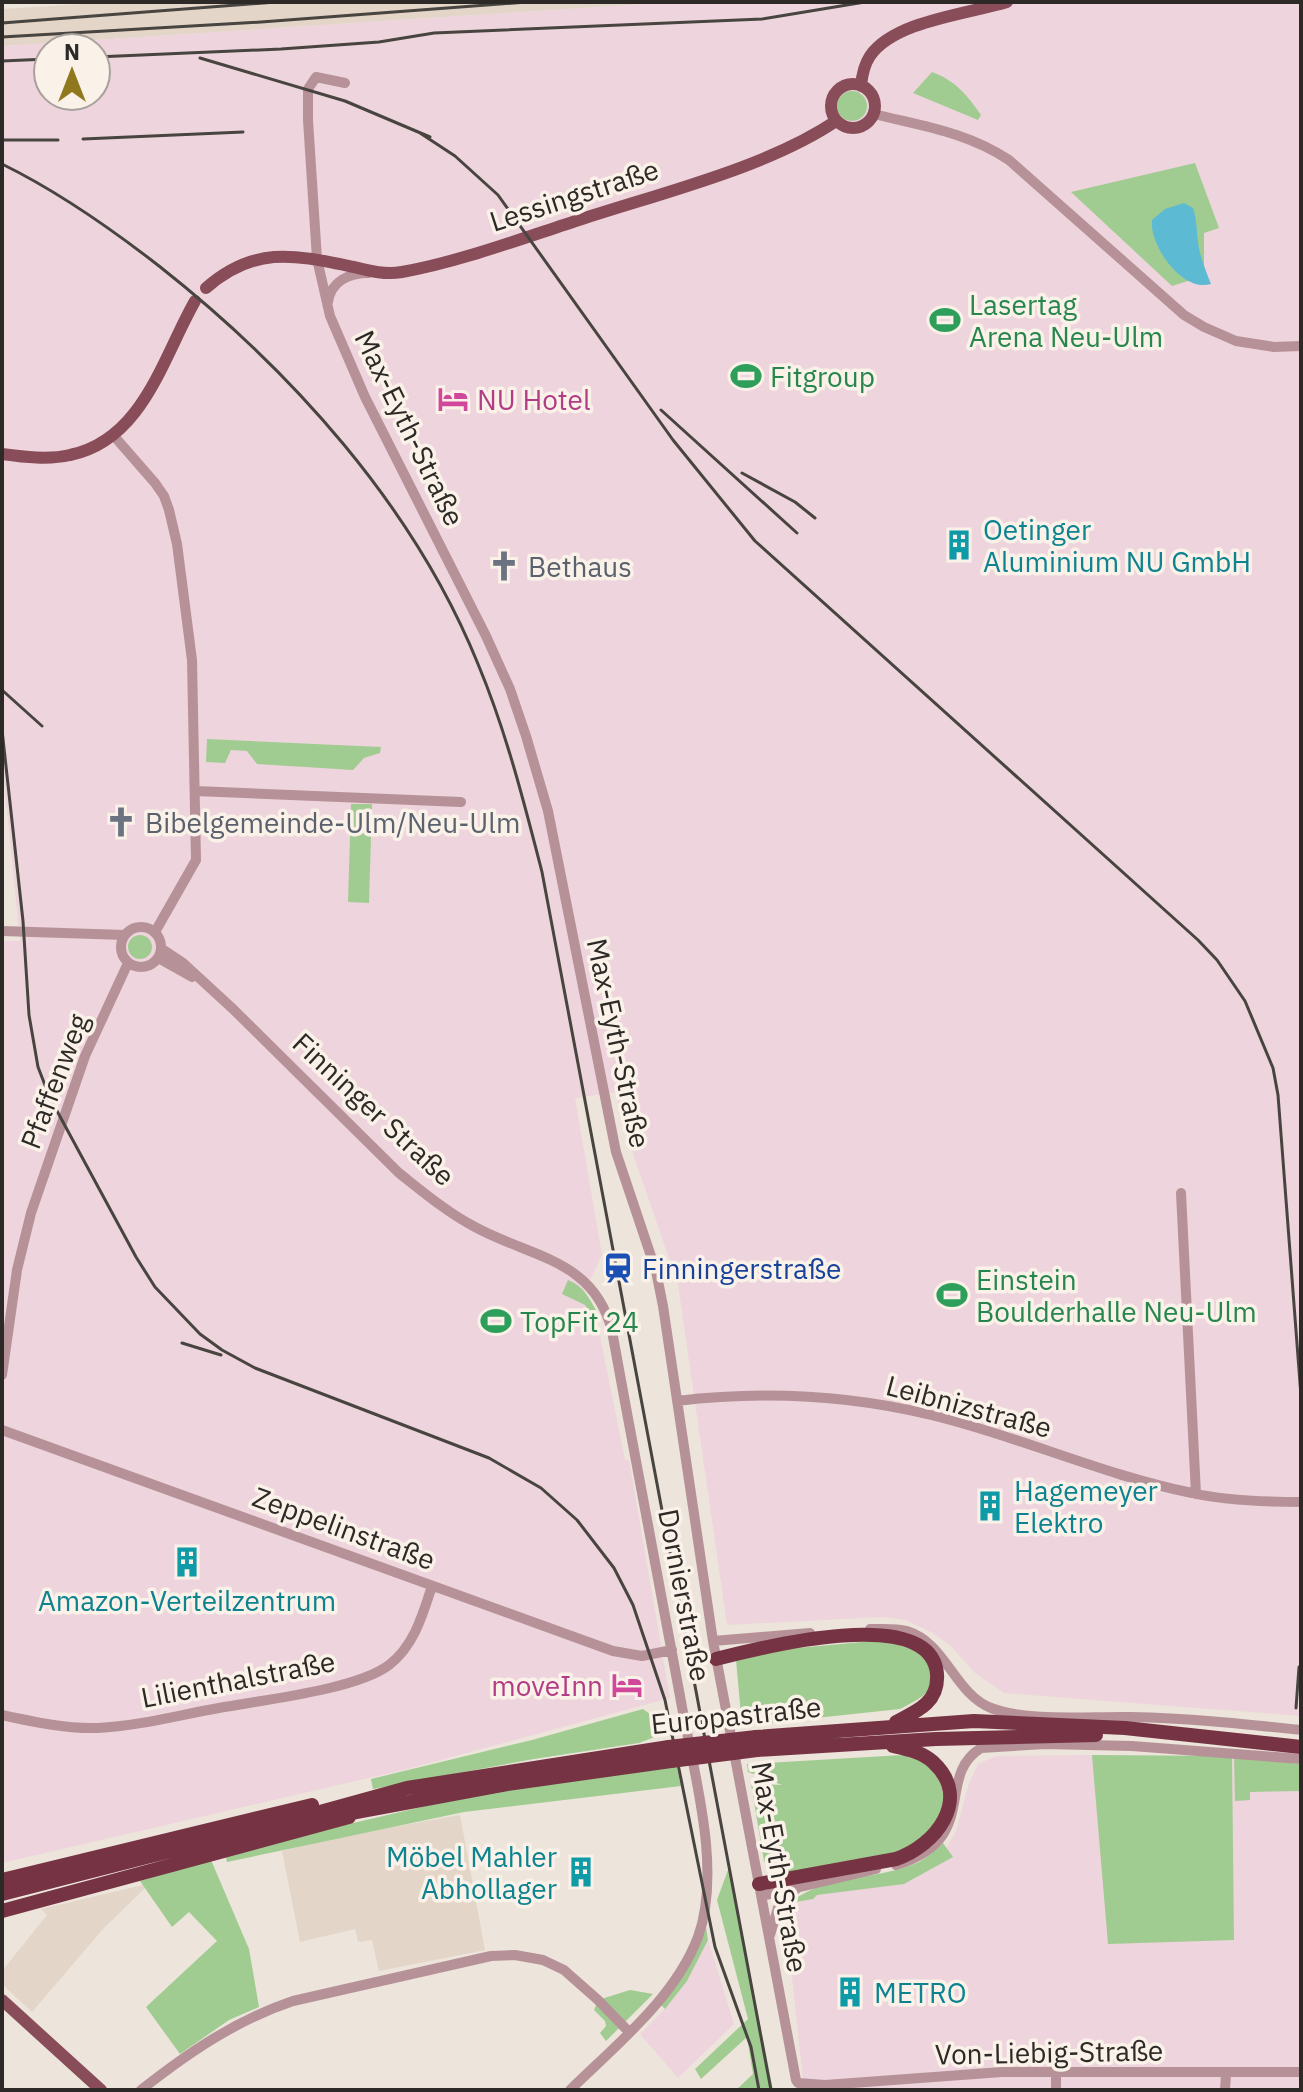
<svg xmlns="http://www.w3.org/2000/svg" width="1303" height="2092" font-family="'IBM Plex Sans',sans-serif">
	<rect width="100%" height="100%" fill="#ede4db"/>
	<!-- built -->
	<path fill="#e3d5c8" d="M114 2H675L2 46V9Z
		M460 1815 485 1950 379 1971 372 1940 358 1942 355 1929 300 1942 282 1851 333 1838Z
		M143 1885 145 1888 103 1929 32 2012 2 1984V1971L47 1915 41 1909Z"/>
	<!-- industrial -->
	<path fill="#eed4dc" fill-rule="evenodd" d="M676 2H1301V1716L1004 1693 975 1673 952 1647 933 1633 905 1620 882 1617 727 1625 678 1284 629 1142 616 1092 575 1098 602 1255 583 1295 598 1326 625 1460H629L670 1698 403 1770 2 1863V941H20L2 761V46ZM48 48H96V96H48Z
		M1092 1755 1234 1757 1301 1765V2090H804L787 1929 789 1914 806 1896 939 1861 956 1831 969 1783 978 1764 997 1756Z
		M708 1940 734 2024 678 2078 640 2034 665 2009 687 1981Z"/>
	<!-- green -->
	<path fill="#a0cc91" d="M932 72C956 81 967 95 981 115L978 120 913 93Z
		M837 106a15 15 0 1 1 30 0a15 15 0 1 1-30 0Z
		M1195 163 1219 228 1204 233V276L1172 286 1071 192Z
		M207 739 381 747 380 753 364 758 353 770 257 764 247 751 231 750 225 763 206 762Z
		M351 804H372L369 903 348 902Z
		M128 947a12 12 0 1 1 24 0a12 12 0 1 1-24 0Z
		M568 1280C583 1286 588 1296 596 1310L589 1311 585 1305 562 1294Z
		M884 1640 923 1653C940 1688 931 1693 900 1709L742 1726 736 1660 776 1650Z
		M643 1709 658 1720 660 1735 639 1743 534 1759 373 1789 371 1779 532 1740Z
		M903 1755 926 1763 941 1782 944 1802 940 1819 911 1850 803 1871 776 1874 770 1870 764 1861 751 1784 782 1785 748 1772 747 1764Z
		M1092 1755 1232 1756 1234 1940 1108 1944Z
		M1234 1757 1301 1764V1791L1250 1792V1800L1235 1801Z
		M676 1763 681 1786 464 1812 227 1862 225 1853 477 1794Z
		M943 1843 953 1857 904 1884 817 1895 813 1899 790 1903C825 1873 878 1881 919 1862 928 1857 936 1850 943 1843Z
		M211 1860 249 1949 259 2007 229 2020 180 2054 146 2007 217 1941 189 1912 172 1927 140 1881Z
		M729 1867 773 2090H736L753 2074 747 2037 701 2079 695 2069 748 2019 717 1900Z
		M705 1920 708 1940 687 1981 665 2009 657 2001 681 1972Z
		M630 1990 653 1994 606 2041 600 2033 606 2026 605 2021 594 2010 598 2000Z"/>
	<!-- water -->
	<path fill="#5dbad3" d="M1184 203 1193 208C1198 223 1196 237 1200 253 1203 264 1207 274 1211 284 1182 293 1149 245 1152 220L1165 209Z"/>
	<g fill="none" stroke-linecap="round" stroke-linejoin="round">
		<!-- minor -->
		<path stroke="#b69298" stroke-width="10" d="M345 83 316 77 308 89V120L317 259 330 316 365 397 486 636 510 689 526 736 548 811 616 1152 656 1271 663 1306 713 1641 796 2080 798 2083 825 2085 1002 2072H1301
			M874 114C922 126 967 132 1009 160L1184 315 1204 327 1236 341 1274 347 1301 346
			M328 302C331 281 349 273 369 273
			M114 436 155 483 164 496 169 510 177 544 192 660 196 860 155 932
			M195 791 461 802
			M121 947a20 20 0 1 1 40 0a20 20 0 1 1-40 0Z
			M2 931 125 935
			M162 949 183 963 233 1009 399 1173C423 1192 448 1213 475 1227 532 1258 594 1259 612 1331 634 1453 658 1575 680 1696 692 1767 723 1868 698 1937 675 1998 616 2045 570 2090
			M158 958 192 977
			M1181 1193 1196 1494
			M2 1375 17 1270 31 1213 85 1056 128 963
			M677 1401C761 1391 848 1395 931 1415 1019 1436 1103 1475 1192 1493 1227 1501 1265 1502 1301 1502
			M2 1430 613 1651 642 1656 672 1650
			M870 1629C882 1629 895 1628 907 1631 946 1643 954 1693 991 1708 1027 1722 1091 1716 1131 1717 1188 1718 1244 1724 1301 1730
			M713 1641 810 1633
			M2 1715C34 1722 66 1729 98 1728 139 1726 179 1715 219 1708 261 1700 356 1690 389 1665 414 1646 423 1614 432 1586
			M896 1865C982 1839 934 1777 981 1748L1045 1744 1132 1746 1301 1759
			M762 1896 876 1869
			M770 1935 778 1908 797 1888
			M1056 2071V2090
			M141 2090C188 2053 236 2020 293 2001L491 1956 515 1955 543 1960 564 1970 598 2000 629 2032
			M1225 2090 1226 2074"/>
		<!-- major -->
		<path stroke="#884d59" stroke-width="12" d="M831 106a22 22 0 1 1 44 0a22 22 0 1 1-44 0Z
			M861 86C862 75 864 65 870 56 894 21 967 14 1007 2
			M206 288C255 245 295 255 354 267 370 271 385 275 402 272 459 262 526 237 582 219 661 193 768 167 836 121
			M2 454C24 457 49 460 70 455 143 440 163 357 195 301
			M2 2000 101 2090"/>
		<!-- highway -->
		<path stroke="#763343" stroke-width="14" d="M716 1659C759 1648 931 1603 937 1674 939 1702 918 1711 896 1722
			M756 1737 974 1721 1125 1728 1301 1747
			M757 1750 936 1739 1096 1735
			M340 1815 507 1784 671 1761
			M2 1880 312 1805
			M759 1884 896 1859C935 1846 973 1799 933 1762 922 1752 906 1749 893 1746
			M2 1894 280 1823 407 1788 669 1747
			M2 1911 349 1817"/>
		<!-- rail -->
		<path stroke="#484440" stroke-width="3" d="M2 23 276 2
			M2 37 261 22 527 2
			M96 57 281 49 379 42 434 33 762 19 865 2
			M200 58 345 101 430 137
			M2 61 48 59
			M420 133 455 156 498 195 673 440 755 541 1198 940 1217 960 1245 1001 1273 1068 1278 1095 1301 1396
			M83 139 243 132
			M2 140H58
			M2 164C59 192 109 227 159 266 291 370 414 506 478 664 506 731 524 802 542 872L771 2090
			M661 410 797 533
			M742 473 795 502 815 518
			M2 690 42 726
			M2 730 23 921 29 1015 38 1067 50 1098 136 1257 155 1287 200 1334 222 1350 255 1368 489 1458 541 1488 577 1520 614 1568 633 1605 665 1700 715 1947 751 2047 759 2090
			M182 1343 221 1355
			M1296 1708 1299 1667"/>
		<!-- highway-bridge -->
		<path stroke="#763343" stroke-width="14" d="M669 1747 756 1737
			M671 1761 757 1750"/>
	</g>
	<!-- icons -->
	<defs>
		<g id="stadium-bare" transform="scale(2.4)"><path d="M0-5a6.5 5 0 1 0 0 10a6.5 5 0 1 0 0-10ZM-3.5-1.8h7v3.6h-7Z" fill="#2e9e5b" stroke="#faf1e9" stroke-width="2.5" paint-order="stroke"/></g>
		<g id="hotel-bare" transform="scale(2.4)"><path d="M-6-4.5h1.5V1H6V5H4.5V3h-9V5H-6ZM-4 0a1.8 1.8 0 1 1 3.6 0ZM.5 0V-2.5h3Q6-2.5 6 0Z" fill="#d1479c" stroke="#faf1e9" stroke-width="2.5" paint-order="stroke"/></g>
		<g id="building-bare" transform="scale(2.4)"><path d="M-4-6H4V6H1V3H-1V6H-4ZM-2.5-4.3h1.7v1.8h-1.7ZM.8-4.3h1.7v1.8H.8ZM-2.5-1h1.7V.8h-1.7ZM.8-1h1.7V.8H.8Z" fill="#0f9aa8" stroke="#faf1e9" stroke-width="2.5" paint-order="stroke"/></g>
		<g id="church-bare" transform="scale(2.4)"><path d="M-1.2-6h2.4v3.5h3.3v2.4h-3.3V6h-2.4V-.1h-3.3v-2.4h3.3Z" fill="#6b7280" stroke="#faf1e9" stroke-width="2.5" paint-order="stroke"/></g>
		<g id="station-bare" transform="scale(2.4)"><path d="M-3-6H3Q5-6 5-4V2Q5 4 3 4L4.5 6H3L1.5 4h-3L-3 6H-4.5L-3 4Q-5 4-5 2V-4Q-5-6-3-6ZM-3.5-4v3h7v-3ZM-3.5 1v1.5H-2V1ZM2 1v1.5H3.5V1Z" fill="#1a4fb4" stroke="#faf1e9" stroke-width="2.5" paint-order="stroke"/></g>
	</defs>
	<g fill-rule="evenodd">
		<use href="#stadium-bare" x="945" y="320"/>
		<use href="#stadium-bare" x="746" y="376"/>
		<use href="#hotel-bare" x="453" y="399"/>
		<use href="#building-bare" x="959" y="545"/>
		<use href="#church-bare" x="504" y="566"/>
		<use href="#church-bare" x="121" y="822"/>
		<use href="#station-bare" x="618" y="1268"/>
		<use href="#stadium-bare" x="952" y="1295"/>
		<use href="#stadium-bare" x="496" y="1321"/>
		<use href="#building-bare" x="990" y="1506"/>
		<use href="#building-bare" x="187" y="1562"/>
		<use href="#hotel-bare" x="627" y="1685"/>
		<use href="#building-bare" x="581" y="1872"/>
		<use href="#building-bare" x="850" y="1992"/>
	</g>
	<g text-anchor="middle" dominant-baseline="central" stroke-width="7" stroke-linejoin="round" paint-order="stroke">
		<!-- street labels -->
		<g font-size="28" fill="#2c2926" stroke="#faf1e9">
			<text transform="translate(574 195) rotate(-18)">Lessingstraße</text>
			<text transform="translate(410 428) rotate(64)">Max-Eyth-Straße</text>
			<text transform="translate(619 1043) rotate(78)">Max-Eyth-Straße</text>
			<text transform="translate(54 1081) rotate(-69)">Pfaffenweg</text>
			<text transform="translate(374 1109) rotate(43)">Finninger Straße</text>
			<text transform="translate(969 1406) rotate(15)">Leibnizstraße</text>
			<text transform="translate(344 1528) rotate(20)">Zeppelinstraße</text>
			<text transform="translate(685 1595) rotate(79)">Dornierstraße</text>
			<text transform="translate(238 1679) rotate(-11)">Lilienthalstraße</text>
			<text transform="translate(736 1715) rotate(-6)">Europastraße</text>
			<text transform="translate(780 1867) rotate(80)">Max-Eyth-Straße</text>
			<text transform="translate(1049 2052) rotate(-1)">Von-Liebig-Straße</text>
		</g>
		<!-- leisure labels -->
		<g font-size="28" fill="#27864d" stroke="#faf1e9" text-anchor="start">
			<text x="969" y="304">Lasertag<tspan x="969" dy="32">Arena Neu-Ulm</tspan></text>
			<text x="770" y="376">Fitgroup</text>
			<text x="976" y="1279">Einstein<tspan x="976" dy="32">Boulderhalle Neu-Ulm</tspan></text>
			<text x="520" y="1321">TopFit 24</text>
		</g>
		<!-- hotel labels -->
		<g font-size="28" fill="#b23c85" stroke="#faf1e9" text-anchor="start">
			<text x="477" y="399">NU Hotel</text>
			<text x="603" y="1685" text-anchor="end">moveInn</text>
		</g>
		<!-- culture labels -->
		<g font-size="28" fill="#0d838f" stroke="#faf1e9" text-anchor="start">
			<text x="983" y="529">Oetinger<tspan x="983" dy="32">Aluminium NU GmbH</tspan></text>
			<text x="1014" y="1490">Hagemeyer<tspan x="1014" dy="32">Elektro</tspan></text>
			<text x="187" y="1600" text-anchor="middle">Amazon-Verteilzentrum</text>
			<text x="557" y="1856" text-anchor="end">Möbel Mahler<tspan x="557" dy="32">Abhollager</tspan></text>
			<text x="874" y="1992">METRO</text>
		</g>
		<!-- worship labels -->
		<g font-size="28" fill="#5b616d" stroke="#faf1e9" text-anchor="start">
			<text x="528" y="566">Bethaus</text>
			<text x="145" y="822">Bibelgemeinde-Ulm/Neu-Ulm</text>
		</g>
		<!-- transit labels -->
		<g font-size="28" fill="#164399" stroke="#faf1e9" text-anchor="start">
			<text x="642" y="1268">Finningerstraße</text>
		</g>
	</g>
	<!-- border -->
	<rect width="1303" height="2092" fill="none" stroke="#2c2926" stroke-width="8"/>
	<!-- north arrow -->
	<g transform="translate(72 72)"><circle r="38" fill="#faf1e9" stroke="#a8a19b" stroke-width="2"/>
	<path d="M0-6L14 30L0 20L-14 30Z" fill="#8f781d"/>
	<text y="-12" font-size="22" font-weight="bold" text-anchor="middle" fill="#2c2926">N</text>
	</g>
</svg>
